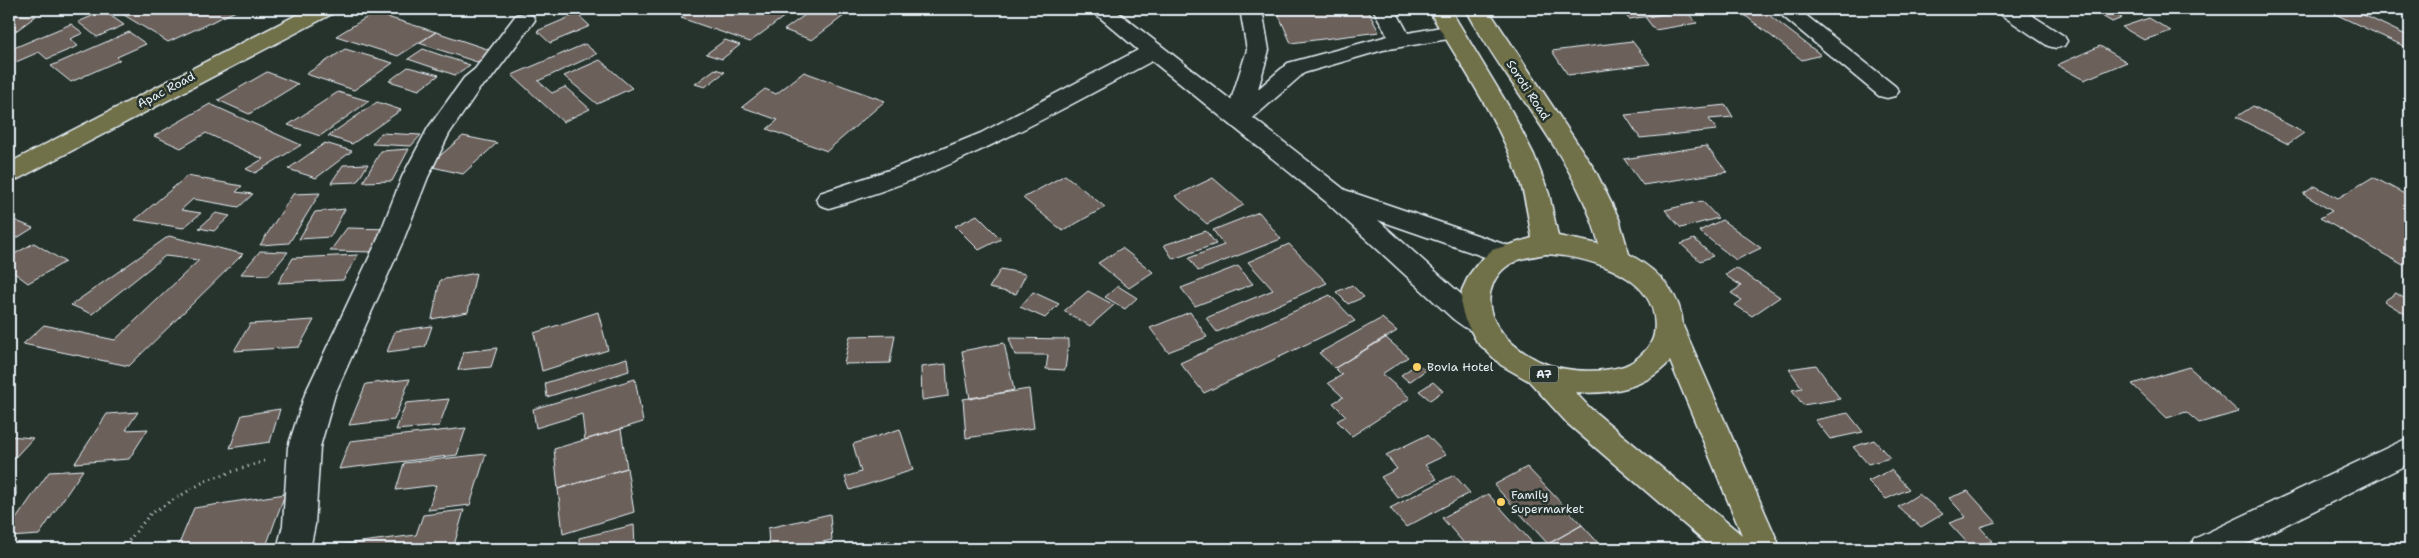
<svg xmlns="http://www.w3.org/2000/svg" width="2419" height="558" font-family="'Shantell Sans',sans-serif">
	<rect width="100%" height="100%" fill="#26332d"/>
	<filter id="ink" filterUnits="userSpaceOnUse"><feTurbulence type="fractalNoise" baseFrequency=".02" numOctaves="2"/><feDisplacementMap in="SourceGraphic" scale="10" xChannelSelector="R" yChannelSelector="G"/><feConvolveMatrix kernelMatrix="1 2 1 2 8 2 1 2 1" color-interpolation-filters="sRGB"/></filter>
	<g filter="url(#ink)">
		<!-- building -->
		<path fill="#6c605a" stroke="#e8f1f8" d="M119 9H236L238 10 168 42 116 10Z
			M694 9H777L789 13 750 42 681 18Z
			M813 9H840L849 12 812 40 784 30Z
			M1276 9H1367L1379 32 1291 43Z
			M1620 9H1675L1678 12 1629 19Z
			M1743 9H1761L1821 55 1802 60 1738 10Z
			M2090 9H2106L2122 18 2112 22Z
			M2345 9H2351L2410 37V49L2335 14Z
			M104 11 124 25 97 37 78 22Z
			M1686 11 1697 23 1655 30 1645 17Z
			M374 13 436 32 398 56 336 36Z
			M577 14 590 26 550 43 537 31Z
			M12 15 36 16 9 36V17Z
			M2149 18 2171 31 2144 40 2122 27Z
			M71 24 83 33 70 39 78 46 47 59 39 52 9 65V50Z
			M129 32 146 44 117 57 120 60 71 82 51 66Z
			M436 32 493 51 477 62 419 43Z
			M725 40 740 45 722 59 706 54Z
			M1632 41 1650 64 1568 75 1552 51Z
			M585 44 597 54 538 81 552 93 565 87 590 109 563 122 512 75Z
			M2100 46 2127 62 2084 80 2057 65Z
			M345 49 393 63 354 90 306 74Z
			M423 49 470 65 455 75 408 59Z
			M600 60 632 88 597 104 564 76Z
			M408 67 439 75 419 90 389 81Z
			M715 69 725 72 705 87 695 84Z
			M267 72 298 84 249 114 218 100Z
			M804 72 885 101 827 151 767 129 778 120 742 107 765 89 776 94Z
			M338 92 369 101 320 136 288 125Z
			M377 102 401 110 352 144 328 136Z
			M210 104 301 145 255 173 246 169 263 159 206 133 181 148 154 136Z
			M1726 105 1733 117 1709 119 1717 130 1640 138 1625 115Z
			M2253 106 2304 133 2288 144 2236 117Z
			M381 133 421 135 411 146 372 144Z
			M463 136 497 143 463 174 428 166Z
			M325 143 352 151 316 178 288 169Z
			M1706 146 1727 172 1643 185 1624 159Z
			M409 149 392 181 363 182 381 151Z
			M368 164 357 182 331 183 343 165Z
			M1065 175 1105 207 1063 231 1023 198Z
			M187 176 242 186 236 192 253 194 239 207 193 199 181 210 201 213 183 228 135 220Z
			M2373 177 2410 197V260L2403 265 2320 218 2332 211 2303 194 2315 186 2338 198Z
			M1213 178 1244 205 1207 224 1175 196Z
			M320 193 289 243 260 245 293 194Z
			M1702 201 1718 218 1681 228 1665 210Z
			M345 209 330 237 299 239 315 212Z
			M1259 212 1281 239 1198 271 1189 258 1224 245 1213 230Z
			M216 213 230 216 214 231 199 228Z
			M977 215 1001 239 979 250 955 226Z
			M9 218 33 228 9 243Z
			M1722 220 1761 248 1736 260 1699 231Z
			M347 228 391 229 375 252 330 251Z
			M1206 231 1216 244 1173 259 1164 245Z
			M169 236 243 254 129 366 23 344 44 325 115 340 199 260 165 256 92 314 71 305Z
			M1694 239 1713 256 1700 261 1681 244Z
			M34 243 65 262 28 283 9 269V257Z
			M1289 244 1327 283 1217 332 1206 318 1273 290 1248 262Z
			M1122 248 1153 272 1129 288 1098 263Z
			M260 251 288 252 269 275 241 274Z
			M358 255 343 280 278 283 293 258Z
			M1238 266 1253 284 1195 306 1181 288Z
			M1736 268 1780 297 1752 316 1735 305 1742 300 1731 293 1741 286 1725 275Z
			M1001 269 1026 274 1016 294 989 288Z
			M476 273 468 312 432 319 440 280Z
			M1352 285 1364 297 1348 304 1336 292Z
			M1118 286 1137 298 1125 309 1105 297Z
			M1088 291 1114 305 1090 326 1064 311Z
			M1033 292 1059 304 1045 318 1020 307Z
			M2396 293 2410 302V317L2384 301Z
			M1330 295 1355 321 1204 393 1180 363Z
			M598 312 608 350 542 371 534 333Z
			M1190 312 1207 337 1168 352 1150 328Z
			M1382 318 1397 331 1335 368 1319 353Z
			M314 320 299 347 234 351 250 324Z
			M432 326 425 347 387 352 395 331Z
			M895 335 890 363 844 364 850 336Z
			M1385 337 1408 357 1382 374 1410 398 1352 436 1337 421 1346 416 1333 403 1343 397 1328 383 1342 375 1335 368Z
			M1009 338 1069 339 1065 370 1046 369 1048 355H1015Z
			M1004 343 1014 390 970 399 962 351Z
			M497 348 491 367 458 370 464 352Z
			M627 358 629 371 547 397 545 383Z
			M946 364 948 396 922 400 921 367Z
			M1417 364 1426 370 1409 382 1401 375Z
			M1816 365 1840 399 1803 405 1792 390 1802 388 1789 369Z
			M2189 367 2239 412 2199 423 2186 412 2167 418 2132 384Z
			M410 379 394 420 349 425 366 384Z
			M635 379 643 422 585 440 582 414 536 428 533 409Z
			M1433 382 1443 391 1430 400 1419 391Z
			M1029 389 1034 428 966 438 963 399Z
			M449 399 439 426 396 430 406 403Z
			M280 409 270 442 230 448 242 415Z
			M138 412 126 430 148 429 129 459 75 463 107 414Z
			M1848 413 1863 432 1830 439 1815 420Z
			M466 428 457 455 339 469 350 441Z
			M621 429 627 468 558 489 554 449Z
			M900 429 913 470 850 490 845 477 861 472 853 444Z
			M1427 435 1446 455 1425 465 1437 479 1398 498 1381 477 1397 469 1386 455Z
			M9 436 33 438 9 464Z
			M1874 440 1890 458 1868 464 1853 447Z
			M486 454 470 505 428 510 436 485 396 490 404 463Z
			M1527 467 1582 525 1548 544 1494 485Z
			M627 468 634 512 563 534 558 489Z
			M83 470 39 535 9 537V529L49 472Z
			M1891 470 1909 489 1886 499 1868 481Z
			M1454 475 1470 493 1406 527 1390 508Z
			M9 485 16 486V495L9 502Z
			M1968 491 1996 522 1980 527 1992 541 1973 549 1949 523 1966 517 1949 498Z
			M285 494 265 549H177L194 508Z
			M1488 494 1538 549H1469L1442 518Z
			M1919 494 1943 514 1921 527 1898 507Z
			M464 510 453 549H329L330 546 416 535 423 515Z
			M830 514 832 540 792 549H769L768 528Z
			M634 525 635 549H579V538Z
			M1582 525 1604 549H1550L1548 544Z
			M890 541 891 549H844V546Z"/>
		<g fill="none" stroke-linecap="round" stroke-linejoin="round">
			<!-- minor casing -->
			<g stroke="#e8f1f8" stroke-width="3">
				<path id="minor" d="M1090 9H1114L1231 100 1247 50 1240 9H1262L1269 50 1258 89 1288 63 1388 36 1373 9H1395L1408 33 1452 25 1460 27 1463 32 1460 37 1383 50 1304 73 1253 118 1345 190 1515 248 1518 255 1515 262 1505 264 1378 220 1472 304 1490 317 1494 324 1490 331C1474 336 1465 328 1452 318L1325 201 1152 61C1046 118 946 175 829 208L820 205 816 199 820 193 895 168 981 133 1138 50Z
					M1774 9H1798L1895 86 1899 91 1895 96 1887 98 1879 96Z
					M1997 9H2022L2064 36 2067 41 2064 46 2056 48 2048 46 2000 14Z
					M524 13 532 15 535 20 491 79 480 88 449 134 428 177 403 241 335 394 320 447 315 525 310 549H277L283 525 288 447 305 394 377 241 402 177 428 128 464 78 475 69 516 15Z
					M2410 437V463L2237 549H2190L2194 539Z"/>
			</g>
			<!-- major casing -->
			<g stroke="#e8f1f8" stroke-width="3">
				<path id="major" d="M308 9H335L332 14 18 179 9 181V163Z
					M1428 9H1450L1512 112 1534 155 1549 194 1558 236 1599 244C1576 156 1507 88 1466 9H1488L1595 170 1619 219 1629 254C1657 270 1681 292 1683 326L1781 549H1713L1568 424 1529 381 1501 365 1477 342 1465 320 1461 306 1462 290 1469 275 1478 263 1492 250 1532 238C1528 218 1526 198 1519 178 1498 118 1460 64 1428 9ZM1546 254C1589 257 1663 276 1654 334 1652 347 1637 361 1624 366 1602 373 1571 372 1549 365 1518 354 1477 321 1493 284 1497 274 1506 265 1516 261 1525 257 1536 256 1546 254ZM1670 361 1742 535 1590 408 1575 392C1610 395 1646 388 1670 361Z"/>
			</g>
			<!-- path -->
			<path stroke="#e8f1f8" stroke-width="3" stroke-dasharray="1 4.5" stroke-linecap="butt" d="M122 549 151 513 207 480 265 461"/>
			<!-- minor -->
			<use href="#minor" fill="#26332d" fill-rule="evenodd"/>
			<!-- major -->
			<use href="#major" fill="#70704a" fill-rule="evenodd"/>
		</g>
	</g>
	<!-- markers -->
	<g fill="#ffd166" stroke="#26332d" stroke-width="2">
		<circle cx="1417" cy="367" r="5"/>
		<circle cx="1501" cy="502" r="5"/>
	</g>
	<g text-anchor="middle" dominant-baseline="central" stroke-width="5" stroke-linejoin="round" paint-order="stroke">
		<!-- shield labels -->
		<rect fill="#26332d" stroke="#aeb8bb" stroke-width="1" x="1530" y="365.5" width="28" height="17" rx="4"/>
		<g font-size="11" font-weight="bold" fill="#e8f1f8">
			<text x="1544" y="374">A7</text>
		</g>
		<!-- street labels -->
		<g font-size="12" fill="#e8f1f8" stroke="#26332d">
			<text transform="translate(166 90) rotate(-28)">Apac Road</text>
			<text transform="translate(1528 90) rotate(57)">Soroti Road</text>
		</g>
		<!-- poi labels -->
		<g font-size="12" fill="#e8f1f8" stroke="#26332d" text-anchor="start">
			<text x="1427" y="367">Bovia Hotel</text>
			<text x="1511" y="495">Family<tspan x="1511" dy="14">Supermarket</tspan></text>
		</g>
	</g>
	<!-- margin -->
	<rect width="2419" height="558" fill="none" stroke="#26332d" stroke-width="30"/>
	<rect x="15" y="15" width="2389" height="528" fill="none" stroke="#e8f1f8" stroke-width="2" filter="url(#ink)"/>
</svg>
